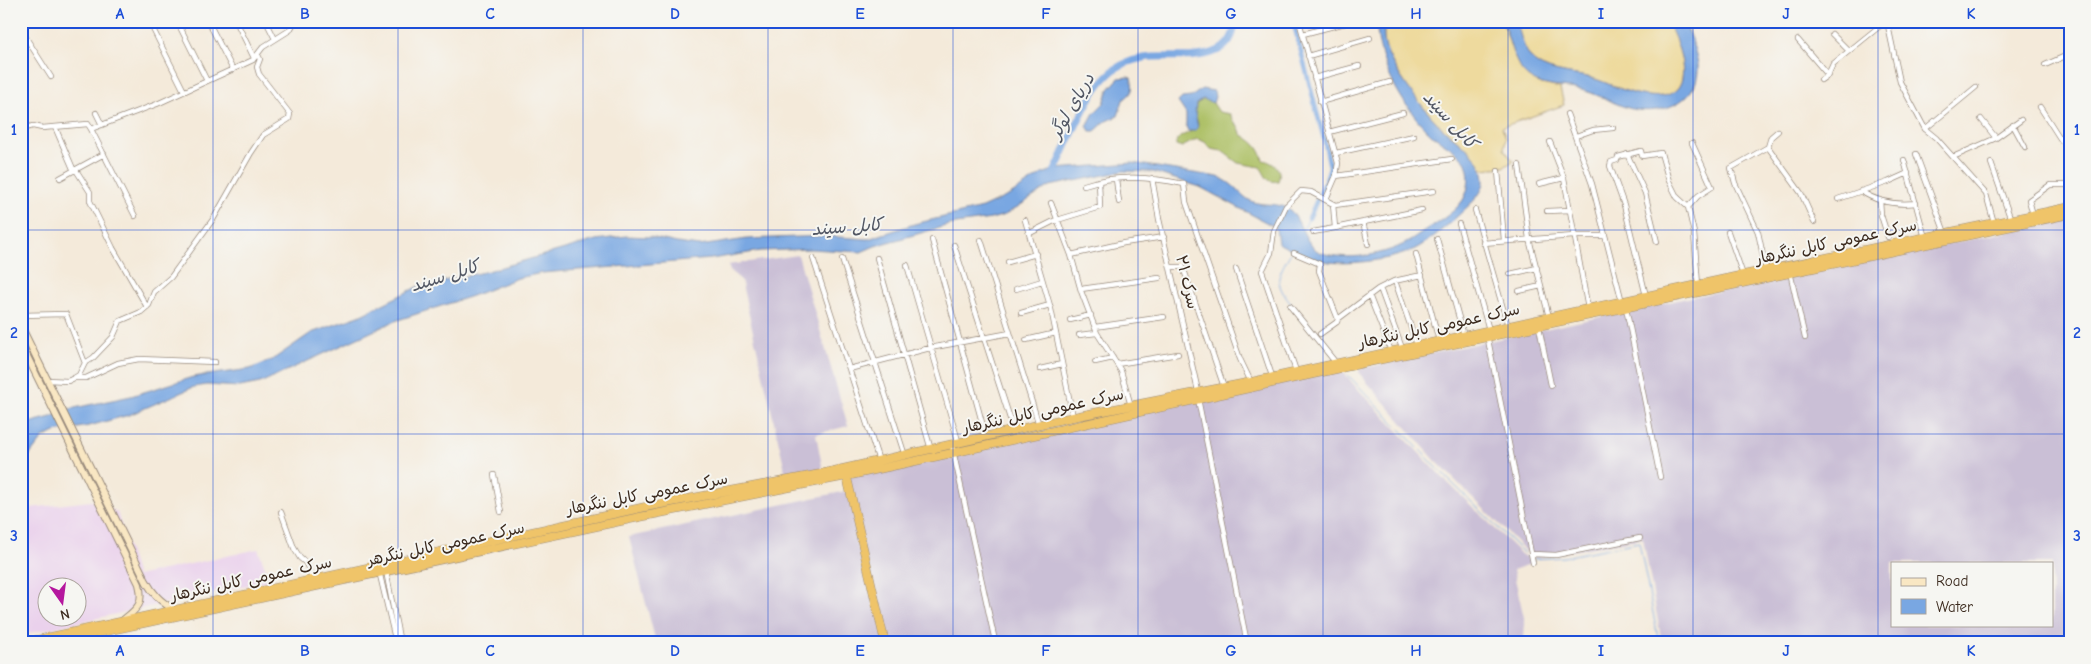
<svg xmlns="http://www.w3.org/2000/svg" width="2091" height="664" font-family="'Comic Neue','Playpen Sans Arabic',sans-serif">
	<rect width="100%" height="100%" fill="#f6f6f2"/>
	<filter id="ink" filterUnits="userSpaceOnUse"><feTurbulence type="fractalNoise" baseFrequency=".02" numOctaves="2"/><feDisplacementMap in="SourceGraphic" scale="10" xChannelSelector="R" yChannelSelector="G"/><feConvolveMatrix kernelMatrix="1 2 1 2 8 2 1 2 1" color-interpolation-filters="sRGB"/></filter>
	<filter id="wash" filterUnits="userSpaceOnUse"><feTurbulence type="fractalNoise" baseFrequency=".0096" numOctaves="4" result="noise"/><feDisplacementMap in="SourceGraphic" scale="20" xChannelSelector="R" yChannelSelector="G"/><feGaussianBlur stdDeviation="1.12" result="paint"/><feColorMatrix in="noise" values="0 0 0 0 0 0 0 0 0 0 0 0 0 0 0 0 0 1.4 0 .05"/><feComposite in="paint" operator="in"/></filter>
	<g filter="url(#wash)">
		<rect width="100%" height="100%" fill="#f4eada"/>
		<!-- built -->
		<path fill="#ead1ec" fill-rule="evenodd" d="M92 501 117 512 137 576 258 549 270 580 21 635V509ZM48 586H78V616H48Z"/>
		<!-- industrial -->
		<path fill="#cabfd6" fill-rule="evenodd" d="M2070 219V643H1662L1643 538 1533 558 1435 460 1359 373 1360 369 1692 297ZM1892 563H2052V625H1892Z
			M798 255 848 426 816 434 823 471 785 480 784 465 741 280 730 271 728 265Z
			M1341 369 1354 385 1443 478 1522 555 1531 560 1533 563 1513 570 1525 622 1524 638 1503 643H656L629 537 851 490 847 476Z"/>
		<!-- green -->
		<path fill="#acbf63" stroke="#747440" d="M1206 98 1213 103 1219 112 1230 114C1233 122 1240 126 1241 134 1252 141 1261 147 1263 160 1273 162 1283 169 1278 181 1266 184 1266 174 1260 167L1238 163 1222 151 1211 149 1205 142 1197 139 1182 147 1176 145V142C1181 132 1191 136 1198 124L1195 113 1196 104Z"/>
		<!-- sand -->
		<path fill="#eeda9e" stroke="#94825e" d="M1385 21H1502L1515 58 1541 84 1560 88 1564 105 1502 127 1506 138 1504 149 1513 161 1504 167 1482 169C1473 151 1460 143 1445 130 1426 114 1391 68 1385 45 1383 37 1384 29 1385 21Z
			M1516 21H1667C1684 54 1700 106 1641 95 1626 92 1612 85 1598 80 1578 73 1552 75 1535 62 1524 53 1520 35 1516 21Z"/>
		<!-- water -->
		<path fill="#79a7e2" stroke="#5a6880" d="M1377 21H1385C1384 29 1383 37 1385 44 1390 68 1424 110 1442 128 1458 143 1482 154 1484 179 1485 193 1470 204 1461 213 1449 224 1428 243 1413 250 1393 260 1342 267 1320 260 1306 257 1291 250 1278 243L1276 229 1273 226 1200 187 1153 172 1124 171 1050 186 1005 215 991 219 949 225 875 246 861 252 811 249 761 251 711 259 542 273 518 278 472 296 395 321 260 383 240 387 207 385 194 387 129 415 89 426 55 432 43 438 21 466V429L32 422 51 417 65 410 131 396 193 377 250 369 272 360 311 333 359 316 417 287 488 271 596 240 626 236 650 237 677 243 699 246 747 239 824 236 868 239 914 224 982 208 1010 195 1042 174 1056 169 1133 163 1218 177C1236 184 1238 194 1251 201 1263 207 1281 201 1291 211 1302 223 1306 248 1322 253 1352 262 1394 254 1419 235 1433 225 1454 214 1463 200 1470 189 1471 170 1464 160 1456 149 1441 143 1431 134 1403 108 1375 59 1377 21Z
			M1502 21H1516C1521 35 1524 53 1535 62 1552 75 1578 73 1598 80 1612 85 1626 92 1641 95 1700 106 1684 54 1667 21H1684C1689 35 1696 50 1698 64 1701 98 1668 114 1638 110 1620 108 1603 96 1585 91 1565 85 1545 90 1527 76 1512 63 1510 38 1502 21Z
			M1128 77 1131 78C1134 89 1133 93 1123 100L1118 116 1106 121 1095 131H1090L1087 126 1094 113 1104 103 1109 89 1119 78Z
			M1202 89 1214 91 1215 97 1213 103 1203 99 1196 104 1195 113 1198 127 1194 131H1188L1186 126V114L1178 102 1182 98 1191 97Z"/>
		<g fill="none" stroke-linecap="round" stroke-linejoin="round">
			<!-- stream -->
			<path stroke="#79a7e2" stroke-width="1" d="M1303 230 1309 218
				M1293 249C1288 258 1281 268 1279 278 1277 295 1307 320 1318 333
				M1320 336 1337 357
				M1348 375 1444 475 1530 559
				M1534 559 1564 557 1639 542 1659 643"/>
			<!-- canal -->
			<path stroke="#79a7e2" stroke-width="4.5" d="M1293 21 1325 143 1330 167 1326 180 1309 218"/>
			<!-- river -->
			<path stroke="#79a7e2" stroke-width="7" d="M1052 176C1070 144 1090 77 1126 63 1131 61 1138 59 1144 58 1174 53 1234 69 1235 21"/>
		</g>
	</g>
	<g filter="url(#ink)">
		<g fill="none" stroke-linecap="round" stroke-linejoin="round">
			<!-- street casing -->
			<g stroke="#988a7c" stroke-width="6">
				<path id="street" d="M149 21 184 91
					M177 21 207 81
					M208 21 233 70
					M236 21 254 58
					M266 21 275 39
					M1299 21 1338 163 1336 176 1326 199
					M1887 21 1900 82 1925 129 1936 138 1986 194 1994 223
					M21 30 51 77
					M2070 31 2067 34 2070 40
					M1303 34 1353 21
					M1832 34 1849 51 1886 21
					M1798 40 1828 75
					M1308 56 1370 38
					M2045 65 2070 54
					M1314 78 1359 66
					M1821 80 1828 75 1833 64 1849 51
					M1320 102 1390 82
					M2040 107 2061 140H2063L2070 135
					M96 113 102 125
					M1567 114 1592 184 1622 302
					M1981 119 1996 138
					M2013 125 2025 147
					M55 127 74 171
					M21 129 33 126 42 128 88 124 91 129 157 104 253 60 263 47 290 30 295 21
					M91 129 135 216
					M1925 129 1976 87
					M1329 132 1403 113
					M1576 136 1593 130 1613 128
					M1550 142 1564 178 1588 309
					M1768 147 1801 193 1814 222
					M1336 153 1414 136
					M1627 154 1645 193 1657 242
					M1916 154 1945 233
					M1953 157 1996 138 2021 120
					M1904 160 1925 238
					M1991 163 2011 220
					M1519 165 1529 239 1549 317
					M76 170 90 192V201L113 248 147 307
					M1498 171 1504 240
					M1336 176 1452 159
					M60 178 104 154
					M1152 178 1159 219 1198 391
					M1116 179 1119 202
					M1539 184 1564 178
					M1084 185C1118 174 1150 177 1184 184L1186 202 1240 359 1251 382
					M1861 191C1878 203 1897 205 1916 203
					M1838 199 1888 182 1908 173
					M1880 200 1881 215 1888 237
					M1051 203 1071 255 1081 291 1097 333 1121 371 1131 406
					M1333 204 1335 228 1422 210
					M1688 207 1698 196 1712 187 1692 143
					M1475 210 1508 326
					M1547 211 1570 210
					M2033 215 2029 200 2050 185H2070
					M1025 220 1051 309 1073 417
					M1363 222 1368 244
					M1459 224 1489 330
					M1313 232 1335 228
					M1728 232 1743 275
					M1030 233 1054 221 1100 207 1099 181
					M1437 239 1464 336
					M932 240 986 437
					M981 240 1039 425
					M1483 243 1574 236H1605
					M954 245 1014 431
					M1294 253 1320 264 1319 271 1338 319
					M1416 254 1439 341
					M1071 255 1124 243 1164 237
					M813 258 879 461
					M877 258 931 450
					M842 259 905 456
					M1008 262 1036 254
					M907 265 959 444
					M1171 267H1183L1224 387
					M1236 269 1272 376
					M1766 270 1758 232 1735 183 1731 168 1768 147 1771 137 1778 131
					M1790 272 1805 338
					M1510 274 1537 268
					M1395 281 1417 345
					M1380 288 1402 348
					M1016 289 1042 281
					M1081 289 1159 278
					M1519 291 1541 286
					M1369 295 1391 351
					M1646 296 1624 205 1610 166 1611 162 1617 160 1618 157 1641 151 1642 156 1661 153 1669 181 1677 197 1688 207 1694 233 1698 285
					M1290 306 1336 363
					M1626 308 1660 477
					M1021 313 1050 305
					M21 315 66 314 85 363
					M1070 320 1091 315
					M1095 327 1164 317
					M1539 327 1551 385
					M1320 334 1337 322 1338 319 1378 289 1394 281 1422 275
					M1079 335 1097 333
					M1487 335 1533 563
					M1026 340 1056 333
					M1095 362 1113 358
					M21 364 29 360
					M1117 364 1178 354
					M849 369 930 348 1010 333
					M1040 369 1062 364
					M1296 371 1262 271 1271 253 1274 231 1286 206 1301 191 1311 192 1335 205 1434 191
					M74 378 79 375 85 363 93 358 113 337 120 321 141 312 149 305 154 292 171 277 214 218 251 153 263 135 289 119 290 114 259 74 257 67 260 59 258 55
					M48 380 68 381 74 378H86L118 363 139 359 215 362
					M1198 399 1247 643
					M952 446 995 641
					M494 475 501 512
					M281 512 294 548 300 558 306 563 313 581
					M1532 554 1556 555 1640 538
					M379 571 396 643
					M386 571 400 643"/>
			</g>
			<!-- secondary casing -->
			<g stroke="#988a7c" stroke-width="8">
				<path id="secondary" d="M21 326 146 581C153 594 160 601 173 609
					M21 344 139 584C144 604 138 608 123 620"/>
			</g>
			<!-- highway casing -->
			<g stroke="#988a7c" stroke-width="9">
				<path id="highway" d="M846 473 885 643
					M23 643 645 507 820 474 1063 419 1251 382 1743 275 2070 207
					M51 643 640 517 847 476 1364 363 2070 214"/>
			</g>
			<!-- street -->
			<use href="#street" stroke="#fff" stroke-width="4.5"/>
			<!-- secondary -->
			<use href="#secondary" stroke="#f9e7c3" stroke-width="6"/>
			<!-- highway -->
			<use href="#highway" stroke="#efc469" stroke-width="8"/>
		</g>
	</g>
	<!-- grid -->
	<path fill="none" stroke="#1d4ed8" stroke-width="1" stroke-opacity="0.55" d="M213 21V643M398 21V643M583 21V643M768 21V643M953 21V643M1138 21V643M1323 21V643M1508 21V643M1693 21V643M1878 21V643M21 230H2070M21 434H2070"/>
	<g text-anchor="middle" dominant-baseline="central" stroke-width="4" stroke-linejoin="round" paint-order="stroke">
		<!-- street labels -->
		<g font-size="16" fill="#3b2a1e" stroke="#f6f6f2">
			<text transform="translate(1836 242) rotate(-12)">سرک عمومی کابل ننگرهار</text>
			<text transform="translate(1187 282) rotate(77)">سرک ۲۱</text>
			<text transform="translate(1439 326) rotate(-12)">سرک عمومی کابل ننگرهار</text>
			<text transform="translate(1043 411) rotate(-12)">سرک عمومی کابل ننگرهار</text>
			<text transform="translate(647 494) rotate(-11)">سرک عمومی کابل ننگرهار</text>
			<text transform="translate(446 544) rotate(-12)">سرک عمومی کابل ننگرهر</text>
			<text transform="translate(251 579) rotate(-12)">سرک عمومی کابل ننگرهار</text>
		</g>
		<!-- water labels -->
		<g font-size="18" font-style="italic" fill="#515663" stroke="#f6f6f2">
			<text transform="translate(1072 106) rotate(-60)">دریای لوگر</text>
			<text transform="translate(1450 120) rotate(48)">کابل سيند</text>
			<text transform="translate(847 227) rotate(-4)">کابل سيند</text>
			<text transform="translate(445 276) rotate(-17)">کابل سيند</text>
		</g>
	</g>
	<!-- margin -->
	<rect width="2091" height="664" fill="none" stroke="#f6f6f2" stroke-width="55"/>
	<!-- legend -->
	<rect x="1891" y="562" width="162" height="65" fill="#f6f6f2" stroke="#aba49d"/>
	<rect x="1901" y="578" width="25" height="8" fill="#f9e7c3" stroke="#aba49d"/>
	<text x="1936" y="586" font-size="15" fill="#3b2a1e">Road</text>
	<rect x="1901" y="599" width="25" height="15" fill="#79a7e2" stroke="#aba49d"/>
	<text x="1936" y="612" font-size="15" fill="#3b2a1e">Water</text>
	<!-- north arrow -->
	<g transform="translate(62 602) rotate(166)"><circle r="24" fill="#f6f6f2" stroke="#aba49d"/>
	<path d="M0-4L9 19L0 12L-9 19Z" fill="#b5179e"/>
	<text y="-8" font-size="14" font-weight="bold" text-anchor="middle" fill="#3b2a1e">N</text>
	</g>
	<rect x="28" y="28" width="2036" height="608" fill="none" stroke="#1d4ed8" stroke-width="2"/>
	<g font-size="16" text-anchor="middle" font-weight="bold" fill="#1d4ed8">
		<text x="120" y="19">A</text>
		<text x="305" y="19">B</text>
		<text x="490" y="19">C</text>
		<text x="675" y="19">D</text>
		<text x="860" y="19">E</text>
		<text x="1046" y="19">F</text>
		<text x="1231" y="19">G</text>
		<text x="1416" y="19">H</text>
		<text x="1601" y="19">I</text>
		<text x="1786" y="19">J</text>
		<text x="1971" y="19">K</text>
		<text x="14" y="135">1</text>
		<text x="2077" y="135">1</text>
		<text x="14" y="338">2</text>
		<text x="2077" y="338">2</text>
		<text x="14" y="541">3</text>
		<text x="2077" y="541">3</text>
		<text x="120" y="656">A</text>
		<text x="305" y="656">B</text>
		<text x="490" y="656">C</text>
		<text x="675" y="656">D</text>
		<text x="860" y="656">E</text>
		<text x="1046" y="656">F</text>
		<text x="1231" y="656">G</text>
		<text x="1416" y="656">H</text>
		<text x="1601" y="656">I</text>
		<text x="1786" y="656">J</text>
		<text x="1971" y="656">K</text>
	</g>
</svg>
